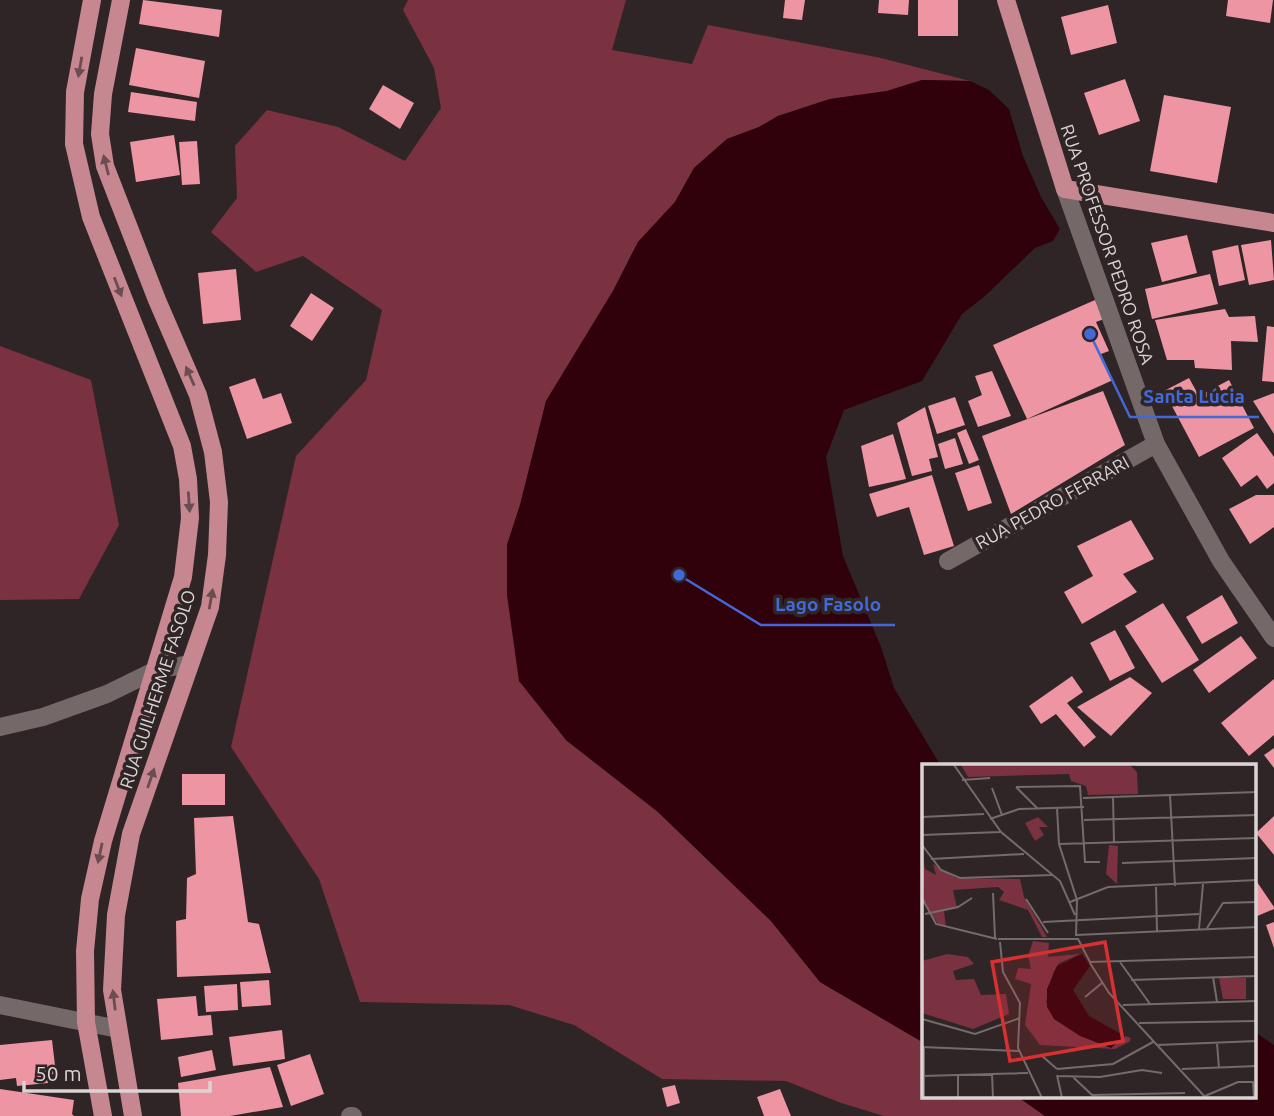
<svg xmlns="http://www.w3.org/2000/svg" width="1274" height="1116" font-family="Ubuntu,sans-serif">
	<rect width="100%" height="100%" fill="#2f2526"/>
	<!-- green -->
	<path fill="#7a3140" d="M408 0H626L612 50 692 64 708 25 881 58 970 81 922 80 887 91 830 99 778 116 759 127 727 139 694 168 675 202 638 242 613 291 546 401 520 505 507 545 566 740 658 812 771 921 820 982 924 1043V1097H1018L1045 1116H884L841 1103 786 1081 662 1079 574 1025 509 1005 360 1002 319 879 231 747 296 456 366 380 382 310 303 256 256 272 211 232 237 198 235 146 267 110 338 127 405 161 441 108 434 68 403 10Z
		M0 346 91 380 119 525 79 599 0 600Z"/>
	<!-- water -->
	<path fill="#30000b" d="M922 80 970 81 989 90 1009 109 1023 156 1041 197 1060 229 1053 241 1035 248 984 297 962 314 922 381 844 410 826 457 843 556 881 647 894 688 941 766H924V1043L820 982 771 921 658 812 566 740 519 681 507 595V545L520 505 546 401 613 291 638 242 675 202 694 168 727 139 759 127 778 116 830 99 887 91Z
		M1255 1032 1274 1045V1116H1045L1018 1097H1255Z"/>
	<!-- building -->
	<path fill="#ed95a2" d="M143 0 222 10 219 37 139 24Z
		M785 0H805L802 20 783 18Z
		M879 0H909L908 15 878 13Z
		M918 0H958V36H918Z
		M1228 0H1273L1270 23 1226 16Z
		M1108 5 1117 43 1071 55 1061 17Z
		M136 48 205 61 199 98 129 85Z
		M1125 79 1140 121 1099 135 1084 93Z
		M383 85 414 103 400 129 369 109Z
		M131 92 197 102 195 121 128 112Z
		M1164 95 1231 107 1217 183 1150 171Z
		M174 135 180 175 136 182 130 142Z
		M197 141 200 184 182 185 179 142Z
		M1187 235 1197 273 1162 282 1151 243Z
		M1271 240 1274 280 1249 285 1241 245Z
		M1238 245 1245 280 1219 286 1212 251Z
		M236 269 241 320 203 324 198 273Z
		M1210 274 1218 304 1152 319 1145 289Z
		M311 293 334 308 312 341 290 326Z
		M1095 300 1104 319 1096 322 1109 351 1101 354 1113 380 1027 419 993 345Z
		M1225 309 1229 317 1255 316 1258 342 1231 341 1232 370 1195 368 1194 360H1167L1155 320Z
		M1267 326 1274 327V382L1262 381Z
		M992 371 1011 416 978 427 968 401 982 395 975 376Z
		M255 378 263 399 281 393 292 423 247 439 229 387Z
		M1189 378 1199 396 1229 380 1254 428 1199 457 1164 391Z
		M1103 391 1125 445 1011 514 982 436Z
		M1274 393V434L1253 401Z
		M955 397 965 425 937 434 928 406Z
		M925 407 938 457 929 459 932 471 912 476 897 423Z
		M966 429 979 460 969 464 957 433Z
		M1257 433 1274 457V483L1267 489 1257 475 1241 487 1222 458Z
		M893 434 906 479 869 487 861 446Z
		M955 438 963 464 945 469 938 444Z
		M979 465 992 503 968 511 955 473Z
		M932 475 954 546 924 555 909 507 877 517 869 494Z
		M1256 495H1274V527L1250 544 1229 509Z
		M1131 520 1154 559 1123 574 1137 592 1082 624 1064 592 1093 576 1077 546Z
		M1222 595 1238 623 1202 644 1186 617Z
		M1163 603 1199 660 1162 683 1125 626Z
		M1115 630 1135 668 1110 681 1090 643Z
		M1241 636 1257 658 1209 693 1193 670Z
		M1072 676 1083 692 1067 703 1096 737 1084 747 1056 714 1041 724 1029 706Z
		M1130 677 1152 693 1111 736 1077 707Z
		M1274 679V735L1249 756 1221 723Z
		M1274 748V768L1264 755Z
		M182 774H225V805H182Z
		M233 816 248 922 259 924 271 973 177 977 176 921 186 919 187 878 196 874 194 818Z
		M1274 816V855L1256 833Z
		M1255 879 1274 907V909L1255 917Z
		M1274 922V948L1266 925Z
		M269 980 271 1005 242 1007 240 982Z
		M237 984 238 1010 206 1012 204 986Z
		M196 996 198 1016 211 1015 213 1035 161 1040 157 999Z
		M282 1030 285 1059 233 1066 229 1037Z
		M52 1040 56 1074 47 1075 48 1083 17 1086 16 1078 0 1080V1045Z
		M212 1050 216 1070 181 1077 178 1057Z
		M310 1054 324 1094 291 1106 277 1065Z
		M270 1067 283 1107 230 1116H181L178 1083Z
		M675 1085 680 1103 667 1107 662 1088Z
		M0 1089 74 1100 72 1114 74 1116H0Z
		M780 1089 791 1116H764L757 1097Z"/>
	<g fill="none" stroke-linecap="round" stroke-linejoin="round">
		<!-- minor -->
		<path stroke="#746869" stroke-width="18" d="M1065 189 1156 444 1221 561 1274 638
			M948 561 1156 444
			M0 727 43 717 107 694 156 670 189 664
			M0 1005 118 1029
			M350 1116H353"/>
		<!-- major -->
		<path stroke="#c68790" stroke-width="18" d="M92 0 75 92 74 144 91 217 182 446 188 479 190 518 183 577 103 841 90 899 85 951 86 1022 103 1116
			M121 0 103 94 100 134 105 166 157 300 198 395 213 452 219 502 217 555 210 607 131 834 116 915 112 990 133 1116
			M1006 0 1065 189 1274 223"/>
	</g>
	<!-- one-way arrows -->
	<defs><path id="oneway-solid" d="M-6-.8H1V-3.2L6.5 0L1 3.2V.8H-6Z" transform="scale(1.75)"/></defs>
	<g fill="#6b4c50">
		<use href="#oneway-solid" transform="translate(80 67) rotate(100)"/>
		<use href="#oneway-solid" transform="translate(106 165) rotate(-104)"/>
		<use href="#oneway-solid" transform="translate(118 287) rotate(69)"/>
		<use href="#oneway-solid" transform="translate(190 376) rotate(-114)"/>
		<use href="#oneway-solid" transform="translate(189 502) rotate(86)"/>
		<use href="#oneway-solid" transform="translate(211 599) rotate(-80)"/>
		<use href="#oneway-solid" transform="translate(151 778) rotate(-71)"/>
		<use href="#oneway-solid" transform="translate(100 853) rotate(102)"/>
		<use href="#oneway-solid" transform="translate(114 1000) rotate(-97)"/>
	</g>
	<g text-anchor="middle" dominant-baseline="central" stroke-width="7" stroke-linejoin="round" paint-order="stroke">
		<!-- street labels -->
		<g font-size="18" fill="#dbd4d4" stroke="#2f2526">
			<text transform="translate(1108 244) rotate(71)">RUA PROFESSOR PEDRO ROSA</text>
			<text transform="translate(1052 502) rotate(-29)">RUA PEDRO FERRARI</text>
			<text transform="translate(157 689) rotate(-72)">RUA GUILHERME FASOLO</text>
		</g>
	</g>
	<!-- overview -->
	<g transform="translate(922 764)">
		<rect width="334" height="334" fill="#2f2526"/>
		<path d="M39 1H208L215 8 216 30 166 31 164 22 149 17 147 10 46 13ZM116 53 126 63H117L122 71 113 77 103 59ZM187 81 196 82 195 120 184 110ZM0 88 3 105 14 111 11 100 34 114 98 115 102 133 125 173H120L106 146 77 136 82 128 76 123 31 126 35 144 22 147 24 163 17 161 2 140ZM111 177 127 179 126 193 158 190 137 199 131 209 124 238 132 255 186 283 203 272 209 274 207 278 193 285 118 281 103 261 109 220 93 215 96 204 109 205 106 192ZM25 190 46 193 52 200 31 207 34 216 52 215 59 231 84 230 87 250 51 265 0 249V197ZM297 214H324V235H301Z" fill="#7a3140"/>
		<path d="M160 190 168 202 151 226 167 252 203 272 189 284 158 272 132 255 125 243V225L135 202Z" fill="#30000b"/>
		<path fill="none" stroke="#746b6c" stroke-width="2" d="M32 1 79 68 138 117 153 151M214 1H334M40 16 68 14M94 23 158 22 163 98H178M94 23 115 44M70 24 80 51M248 31 253 122M191 33 192 79M161 34 335 28M135 44 137 80 155 136 154 172M0 53 62 50M68 55 97 45 162 43M162 56 335 51M0 71 78 68M137 80 335 74M0 81 19 106 38 114 130 111M9 95 102 90M200 99 335 94M234 123 235 167M71 129 73 174M0 134 14 160 75 175M104 135 126 169M148 138 186 123 335 116M3 150 36 143 50 134M121 158 277 150M285 164 301 139 335 138M277 165 281 120M154 171 335 163M76 175H156L168 198 335 193M78 178 81 208 98 239 96 284 120 334M198 198 228 240M168 199 187 229 284 334M291 213 295 238M209 216 335 212M163 233 180 219M201 241 335 237M0 255 53 270 98 254M217 259 335 257M295 279 297 304M235 281 335 277M0 283 97 287M2 284V334M119 291 135 305M135 305 191 300 231 278M260 305 335 302M70 310 71 334M36 311V334M135 311 140 334M0 312 106 309M135 312 178 313 220 306 240 309M151 313 170 331 263 329M283 332 316 318H331L332 334"/>
		<path fill="#d63131" fill-opacity="0.15" stroke="#d63131" stroke-width="3.5" d="M183 178 201 277 88 297 70 198Z"/>
		<rect width="334" height="334" fill="none" stroke="#dbd4d4" stroke-width="3.5"/>
	</g>
	<!-- callouts -->
	<path fill="none" stroke="#4369d7" stroke-width="2.5" d="M1090 334L1130 417H1259M679 575L761 625H895"/>
	<g fill="#4369d7" stroke="#2f2526" stroke-width="2.5">
		<circle cx="1090" cy="334" r="7"/>
		<circle cx="679" cy="575" r="7"/>
	</g>
	<g font-size="19" text-anchor="middle" font-weight="bold" fill="#4369d7" stroke="#2f2526" stroke-width="7" stroke-linejoin="round" paint-order="stroke">
		<text x="1194" y="403">Santa Lúcia</text>
		<text x="828" y="611">Lago Fasolo</text>
	</g>
	<!-- scale -->
	<path d="M24 1081v10h186v-10" fill="none" stroke="#dbd4d4" stroke-width="3.5"/>
	<text x="35" y="1081" font-size="21" fill="#dbd4d4" stroke="#2f2526" stroke-width="5" paint-order="stroke">50 m</text>
</svg>
